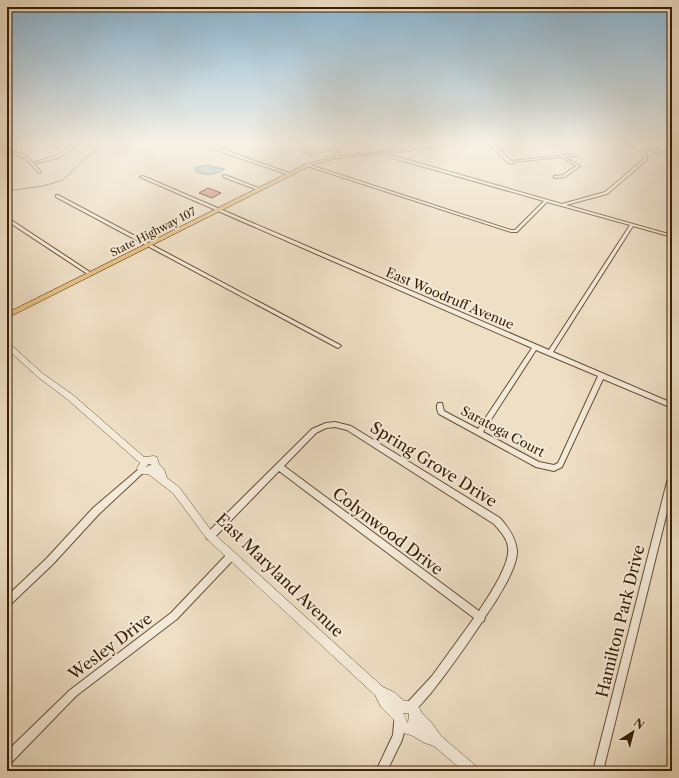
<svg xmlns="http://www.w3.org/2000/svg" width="679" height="778" font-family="'Libre Caslon Text',serif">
	<rect width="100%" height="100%" fill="#eedfc5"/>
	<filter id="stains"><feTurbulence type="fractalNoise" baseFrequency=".005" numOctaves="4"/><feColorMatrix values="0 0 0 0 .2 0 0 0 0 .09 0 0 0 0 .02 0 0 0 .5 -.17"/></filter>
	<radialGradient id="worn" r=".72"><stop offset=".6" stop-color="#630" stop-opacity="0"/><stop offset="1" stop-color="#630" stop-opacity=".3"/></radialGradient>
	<!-- green -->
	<path fill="#c0c08f" stroke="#7c7049" d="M273 142H326L332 149 313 156Z"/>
	<!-- water -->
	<path fill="#9bbcba" stroke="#747d71" d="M205 165 225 169C215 175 207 176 197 172L195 168Z"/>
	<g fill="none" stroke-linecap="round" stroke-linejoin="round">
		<!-- stream -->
		<path stroke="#747d71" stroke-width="1" d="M7 191 43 186 63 180 92 152 113 142"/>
	</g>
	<!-- building -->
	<path fill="#d78c80" stroke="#391f03" d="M208 188 221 193 212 198 199 193Z"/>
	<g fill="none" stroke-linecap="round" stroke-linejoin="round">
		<!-- minor casing -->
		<g stroke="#664f34" stroke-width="2">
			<path id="minor" d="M79 142H83L60 157 34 164 41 172 39 173 25 158 7 151V149L27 156 33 163 58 155Z
				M199 142 216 148 228 142H232L219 148 292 174 289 175 216 150H214V149L199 144Z
				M325 142H328L340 156V158H338Z
				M490 142H492L511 161 575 154 576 156 564 157 580 166 565 177 554 178V176L563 175 576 166 561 157 513 162V164L508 163 490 144Z
				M614 142H621L672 153V155L642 149 647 154V160L607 194 566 205 672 235V237L633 226 553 352 672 403V408L603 379 562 467 554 471 536 467 439 414C437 411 436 406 438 403H442L444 411 478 429 532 348 140 177 143 176 549 350 630 225 547 202 517 232H511L304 165 307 164 511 230H515L544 201 389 157 383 152 385 151 391 155 562 204 605 192 644 159C642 144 626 146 614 142ZM536 350 598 376 558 463 554 465 539 462 483 432Z
				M223 175H225L261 189 258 190 223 177Z
				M56 195H58L340 345 341 346 338 348 336 347 56 197Z
				M7 218H8L93 274 91 275H89L7 221Z
				M335 422 351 426 500 518C508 527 516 538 517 551 518 568 495 603 485 617L484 621 482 622C466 646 449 670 431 693 425 699 419 709 411 712L407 711 406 707 407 703 432 676 474 618 279 471 213 539 210 540 207 539 206 536 207 533 312 429 326 423ZM335 427 347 430 494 524C500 531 507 538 508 547 511 564 488 597 479 611L284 466 316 433 326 428Z
				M142 467 144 468 146 470 144 472 99 514 53 564 10 605 7 606V596L47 558 93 508 140 468Z
				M672 475V492L603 771H593L668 478 669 476Z
				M231 552 234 553 235 556 234 559 177 619 76 696 11 763 7 764V751L70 690 171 613 228 553Z
				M399 718 403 719C405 725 404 734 402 740L387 771H376L393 735 394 723 395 719Z"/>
		</g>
		<!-- tertiary casing -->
		<g stroke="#664f34" stroke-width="1">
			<path id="tertiary" d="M672 142V144L670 142Z
				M7 343H9L42 373 73 395 144 457 154 456 157 457 159 464 164 469 167 478 179 487 213 533 383 687 394 692 404 701H411L415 703 420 709 422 713 431 722 441 736 477 767 479 771H463L434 746 425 743 411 735 399 732 394 720 381 707 375 695 207 539 173 493 148 474C142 475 139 473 137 468L140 463 67 399 38 377 7 349ZM148 464H151V465L146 467ZM403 713H408L409 714 408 723 407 722Z"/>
		</g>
		<!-- primary casing -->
		<g stroke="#391f03" stroke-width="1">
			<path id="primary" d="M480 142H500L339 158 312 165 7 318V313L308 163 339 156Z"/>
		</g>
		<!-- minor -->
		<use href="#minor" fill="#f4ead9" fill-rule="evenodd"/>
		<!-- tertiary -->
		<use href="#tertiary" fill="#f4ead9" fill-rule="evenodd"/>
		<!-- primary -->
		<use href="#primary" fill="#e7c082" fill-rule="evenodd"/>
	</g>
	<!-- sky -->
	<linearGradient id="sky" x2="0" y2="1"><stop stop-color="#89b7d6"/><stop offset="0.57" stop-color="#f7f1e5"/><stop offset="1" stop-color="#f7f1e5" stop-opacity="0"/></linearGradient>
	<rect width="679" height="251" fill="url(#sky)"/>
	<g text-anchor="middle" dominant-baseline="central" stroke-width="4" stroke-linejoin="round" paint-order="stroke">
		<!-- far-street labels -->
		<g font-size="11" fill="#391f03" stroke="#f4ead9">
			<text transform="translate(153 232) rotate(-27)">State Highway 107</text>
		</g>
		<!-- street labels -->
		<g font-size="13" fill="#391f03" stroke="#f4ead9">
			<text transform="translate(450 298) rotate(23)">East Woodruff Avenue</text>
			<text transform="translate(503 431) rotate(28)">Saratoga Court</text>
		</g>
		<!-- near-street labels -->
		<g font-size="16" fill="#391f03" stroke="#f4ead9">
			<text transform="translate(434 464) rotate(32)">Spring Grove Drive</text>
			<text transform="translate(388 531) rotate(37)">Colynwood Drive</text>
			<text transform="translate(280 575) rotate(44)">East Maryland Avenue</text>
			<text transform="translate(620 621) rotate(-76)">Hamilton Park Drive</text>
			<text transform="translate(110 646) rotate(-37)">Wesley Drive</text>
		</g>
	</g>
	<!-- margin -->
	<rect width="679" height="778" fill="none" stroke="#eedfc5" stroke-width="24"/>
	<rect x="8" y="8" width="663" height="762" fill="none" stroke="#391f03" stroke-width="2"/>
	<rect x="12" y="12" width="655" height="754" fill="none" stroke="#391f03"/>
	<!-- north arrow -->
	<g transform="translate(633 732) rotate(36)" stroke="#f4ead9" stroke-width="3" paint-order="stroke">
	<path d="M0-3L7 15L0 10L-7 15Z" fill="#391f03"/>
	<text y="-6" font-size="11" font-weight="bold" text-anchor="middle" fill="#391f03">N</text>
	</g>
	<rect width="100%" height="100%" filter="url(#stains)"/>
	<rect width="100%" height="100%" fill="url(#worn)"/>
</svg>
